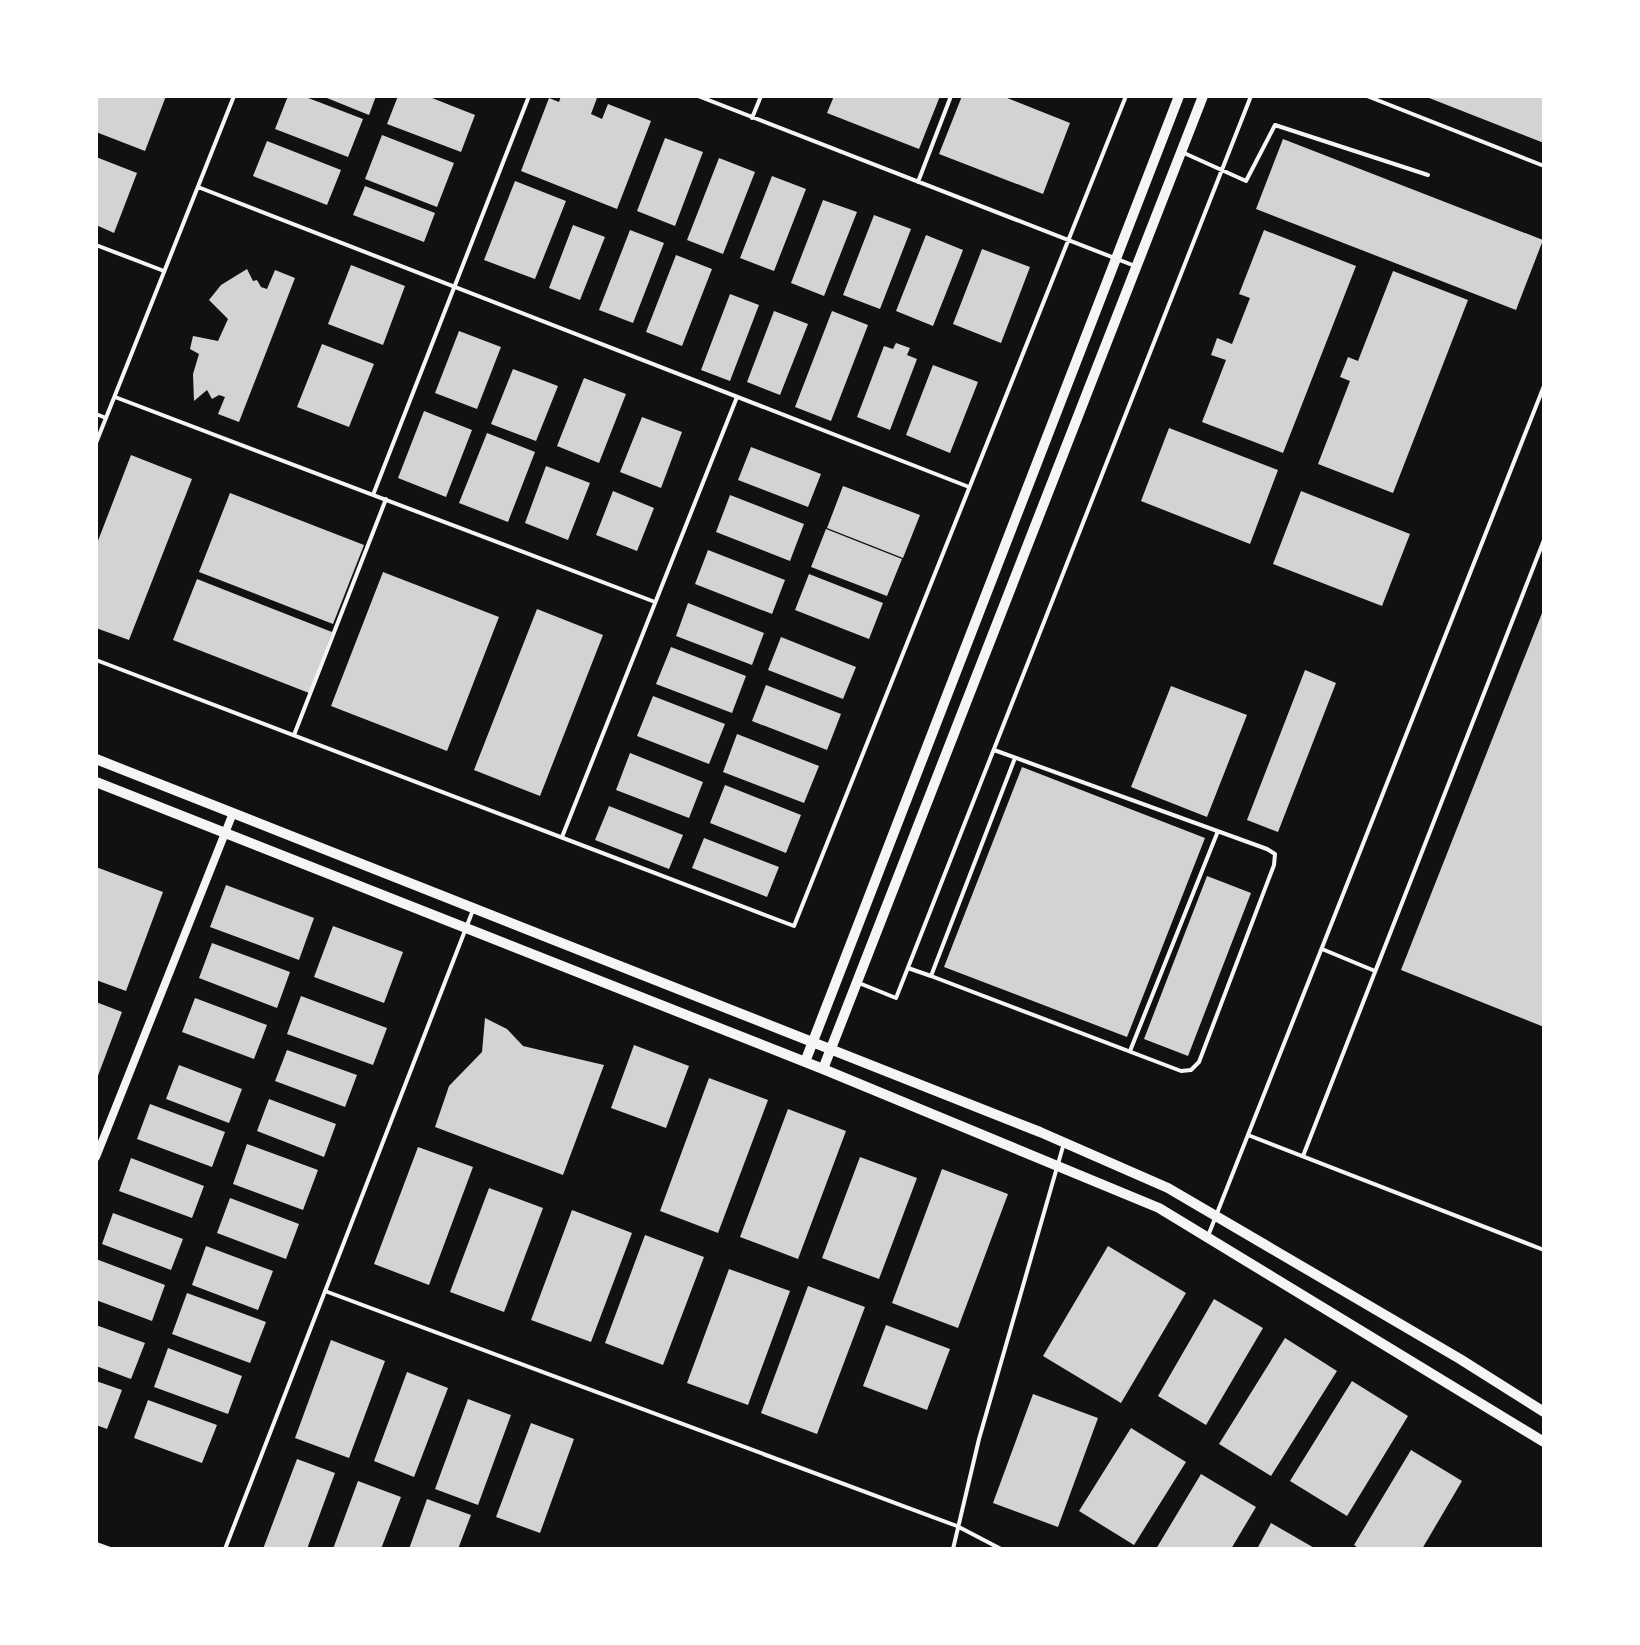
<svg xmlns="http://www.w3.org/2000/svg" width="1640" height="1645" font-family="Overpass,sans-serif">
	<rect width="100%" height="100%" fill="#111"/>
	<!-- building -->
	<path fill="#d3d3d3" d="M96 96H166L145 151 96 132Z
		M288 96H303L363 119 348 157 275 129Z
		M322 96H376L369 115Z
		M398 96H427L475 115 461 152 387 124Z
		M561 96 597 98 591 114 602 119 608 104 651 121 617 209 521 171 549 98 559 102Z
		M834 96H940L919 149 827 113Z
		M962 96H1002L1070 123 1043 194 939 154Z
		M1424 96H1544V143Z
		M382 135 454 163 437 207 365 179Z
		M665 138 703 152 675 226 637 211Z
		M1283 139 1543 240 1516 310 1256 209Z
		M267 141 341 170 327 205 253 176Z
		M96 157 137 173 114 233 96 225Z
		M719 158 755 172 723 254 687 240Z
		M772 176 806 189 774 271 740 258Z
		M515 181 566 201 535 279 484 260Z
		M365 186 435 213 424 242 353 215Z
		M823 200 857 212 824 296 791 283Z
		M874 215 911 229 880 309 843 295Z
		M573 225 605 237 580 300 549 288Z
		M630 230 664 243 633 323 599 310Z
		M1264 230 1356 266 1283 453 1202 422 1226 360 1211 355 1217 338 1232 344 1250 298 1239 294Z
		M926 235 963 250 933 326 896 311Z
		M982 249 1030 267 1001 343 953 324Z
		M676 255 712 269 682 346 646 332Z
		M351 265 405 286 383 345 328 324Z
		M247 269 253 281 257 280 261 287 267 289 275 270 295 278 239 422 218 414 225 397 219 395 212 399 207 390 194 401 193 374 199 354 190 349 193 336 218 341 228 319 209 300 221 285Z
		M1393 271 1468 300 1393 493 1318 464 1350 381 1340 377 1348 357 1358 361Z
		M730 294 759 305 730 381 701 370Z
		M774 311 808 324 780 395 747 382Z
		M832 311 868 325 831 421 795 407Z
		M459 331 501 347 477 409 435 393Z
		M896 343 910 348 907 355 917 359 890 430 857 417 884 346 893 349Z
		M322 344 374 364 349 427 297 407Z
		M933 365 978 382 950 453 906 435Z
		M513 369 558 386 536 441 491 424Z
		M584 378 626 394 599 463 557 446Z
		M424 411 472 430 446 497 398 478Z
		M642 417 682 432 661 488 620 472Z
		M1169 428 1278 470 1250 544 1141 501Z
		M487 433 535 452 508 522 459 503Z
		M751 447 821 474 808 507 738 480Z
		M131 455 192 479 129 640 96 628V546Z
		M546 466 590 483 568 540 525 523Z
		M843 486 920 515 903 558 827 528Z
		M613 491 654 508 637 551 596 535Z
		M1301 491 1410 534 1382 606 1273 564Z
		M230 493 364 545 333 624 199 572Z
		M730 495 804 524 790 561 716 532Z
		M826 529 902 559 887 596 811 567Z
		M708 550 785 580 772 614 695 584Z
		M383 572 499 617 447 751 331 706Z
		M809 574 883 603 869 639 795 610Z
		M197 579 332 632 309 693 173 640Z
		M688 603 764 633 752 665 676 636Z
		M1544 608V1027L1401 970Z
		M537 609 603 635 540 796 474 770Z
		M781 637 856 667 843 699 768 670Z
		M671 647 746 676 732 713 656 684Z
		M1305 670 1336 683 1278 832 1247 820Z
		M766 685 841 714 827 750 752 721Z
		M1171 686 1247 715 1207 817 1131 787Z
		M653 696 725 724 709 764 637 736Z
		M737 734 819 766 804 803 723 772Z
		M630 753 703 782 689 818 616 790Z
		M1022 767 1205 838 1127 1037 944 967Z
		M725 785 801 815 786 853 710 823Z
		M609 806 683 835 669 869 595 840Z
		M704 838 779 867 767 897 692 868Z
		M96 867 163 892 126 991 96 980Z
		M1207 876 1251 893 1188 1056 1144 1039Z
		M226 885 314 918 299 960 210 927Z
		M333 926 403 952 384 1003 314 977Z
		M212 943 290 972 277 1008 199 978Z
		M301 996 387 1028 373 1065 287 1034Z
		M195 998 267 1025 254 1059 182 1032Z
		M96 1002 122 1012 96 1081Z
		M485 1018 507 1029 523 1046 604 1065 563 1175 435 1127 449 1086 482 1052Z
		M634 1045 689 1066 666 1128 611 1108Z
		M287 1050 357 1075 345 1107 275 1081Z
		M179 1065 242 1089 229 1123 166 1099Z
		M709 1078 768 1100 718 1233 660 1211Z
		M269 1099 336 1124 324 1157 257 1131Z
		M150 1104 225 1132 212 1167 137 1139Z
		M788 1109 846 1131 798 1259 740 1237Z
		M247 1144 318 1170 303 1210 233 1184Z
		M418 1147 473 1167 429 1285 374 1264Z
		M860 1157 917 1178 879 1279 822 1258Z
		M131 1158 204 1186 192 1218 119 1191Z
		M942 1169 1008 1194 958 1328 892 1303Z
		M489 1188 543 1208 504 1312 450 1292Z
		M230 1198 299 1224 286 1259 217 1233Z
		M572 1210 632 1233 591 1342 531 1320Z
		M113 1213 183 1239 171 1270 102 1244Z
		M645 1235 704 1257 663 1365 605 1343Z
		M206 1246 273 1271 258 1310 192 1285Z
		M1108 1246 1186 1293 1121 1403 1043 1356Z
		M96 1259 165 1285 152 1321 96 1300Z
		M729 1269 790 1291 748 1405 687 1383Z
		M808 1286 865 1307 817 1434 761 1413Z
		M187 1293 266 1322 250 1363 172 1334Z
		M1214 1299 1263 1328 1206 1425 1158 1396Z
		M96 1325 145 1343 131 1379 96 1366Z
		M886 1325 950 1349 927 1410 863 1386Z
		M1285 1338 1337 1371 1271 1476 1219 1444Z
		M331 1340 385 1361 349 1458 295 1438Z
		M168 1348 242 1376 228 1414 154 1387Z
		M407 1372 448 1388 414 1477 374 1461Z
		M96 1381 122 1390 107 1429 96 1425Z
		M1352 1381 1408 1416 1347 1516 1290 1481Z
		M1033 1394 1098 1418 1058 1527 993 1503Z
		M468 1399 511 1415 478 1505 435 1489Z
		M148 1400 217 1425 202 1463 134 1438Z
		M531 1423 574 1439 540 1533 496 1517Z
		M1131 1428 1186 1462 1134 1545 1079 1511Z
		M1411 1450 1462 1481 1422 1549H1360L1354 1545Z
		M297 1459 335 1473 307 1549H263Z
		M1201 1474 1256 1507 1231 1549H1156Z
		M358 1481 401 1497 381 1549H333Z
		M427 1499 471 1515 458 1549H409Z
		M1271 1523 1316 1549H1257Z"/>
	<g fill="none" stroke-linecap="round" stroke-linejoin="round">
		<!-- service -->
		<path stroke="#f5f5f5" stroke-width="4" d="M698 96 1135 266
			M1367 96 1544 166
			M752 118 761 96
			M1184 153 1246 181 1275 125 1428 175
			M918 182 951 96
			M198 187 969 487
			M96 245 164 271
			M115 397 655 602
			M96 414 106 418
			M96 443 234 96
			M373 495 529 96
			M96 660 794 926 1126 96
			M294 735 386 499
			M994 750 1267 849 1275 854 1274 865 1199 1062 1191 1070 1181 1071 931 976 1015 758
			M562 837 737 397
			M1322 949 1375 971
			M908 968 931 976
			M859 983 896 998 1251 96
			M1130 1051 1218 831
			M1248 1135 1544 1250
			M1303 1156 1544 540
			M1208 1236 1544 386
			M325 1291 957 1526 1001 1549
			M96 1544 110 1549
			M225 1549 473 910
			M953 1549 979 1439 1064 1143"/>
		<!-- minor -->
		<path stroke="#f5f5f5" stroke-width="8" d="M96 1157 233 813"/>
		<!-- tertiary -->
		<path stroke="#f5f5f5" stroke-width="10" d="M96 759 1040 1132 1168 1188 1460 1359 1544 1412
			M96 782 823 1069 1159 1208 1544 1442
			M805 1062 1179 96
			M823 1069 1203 96"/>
	</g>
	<!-- border -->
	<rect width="1640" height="1645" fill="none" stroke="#ffffff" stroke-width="196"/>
</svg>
